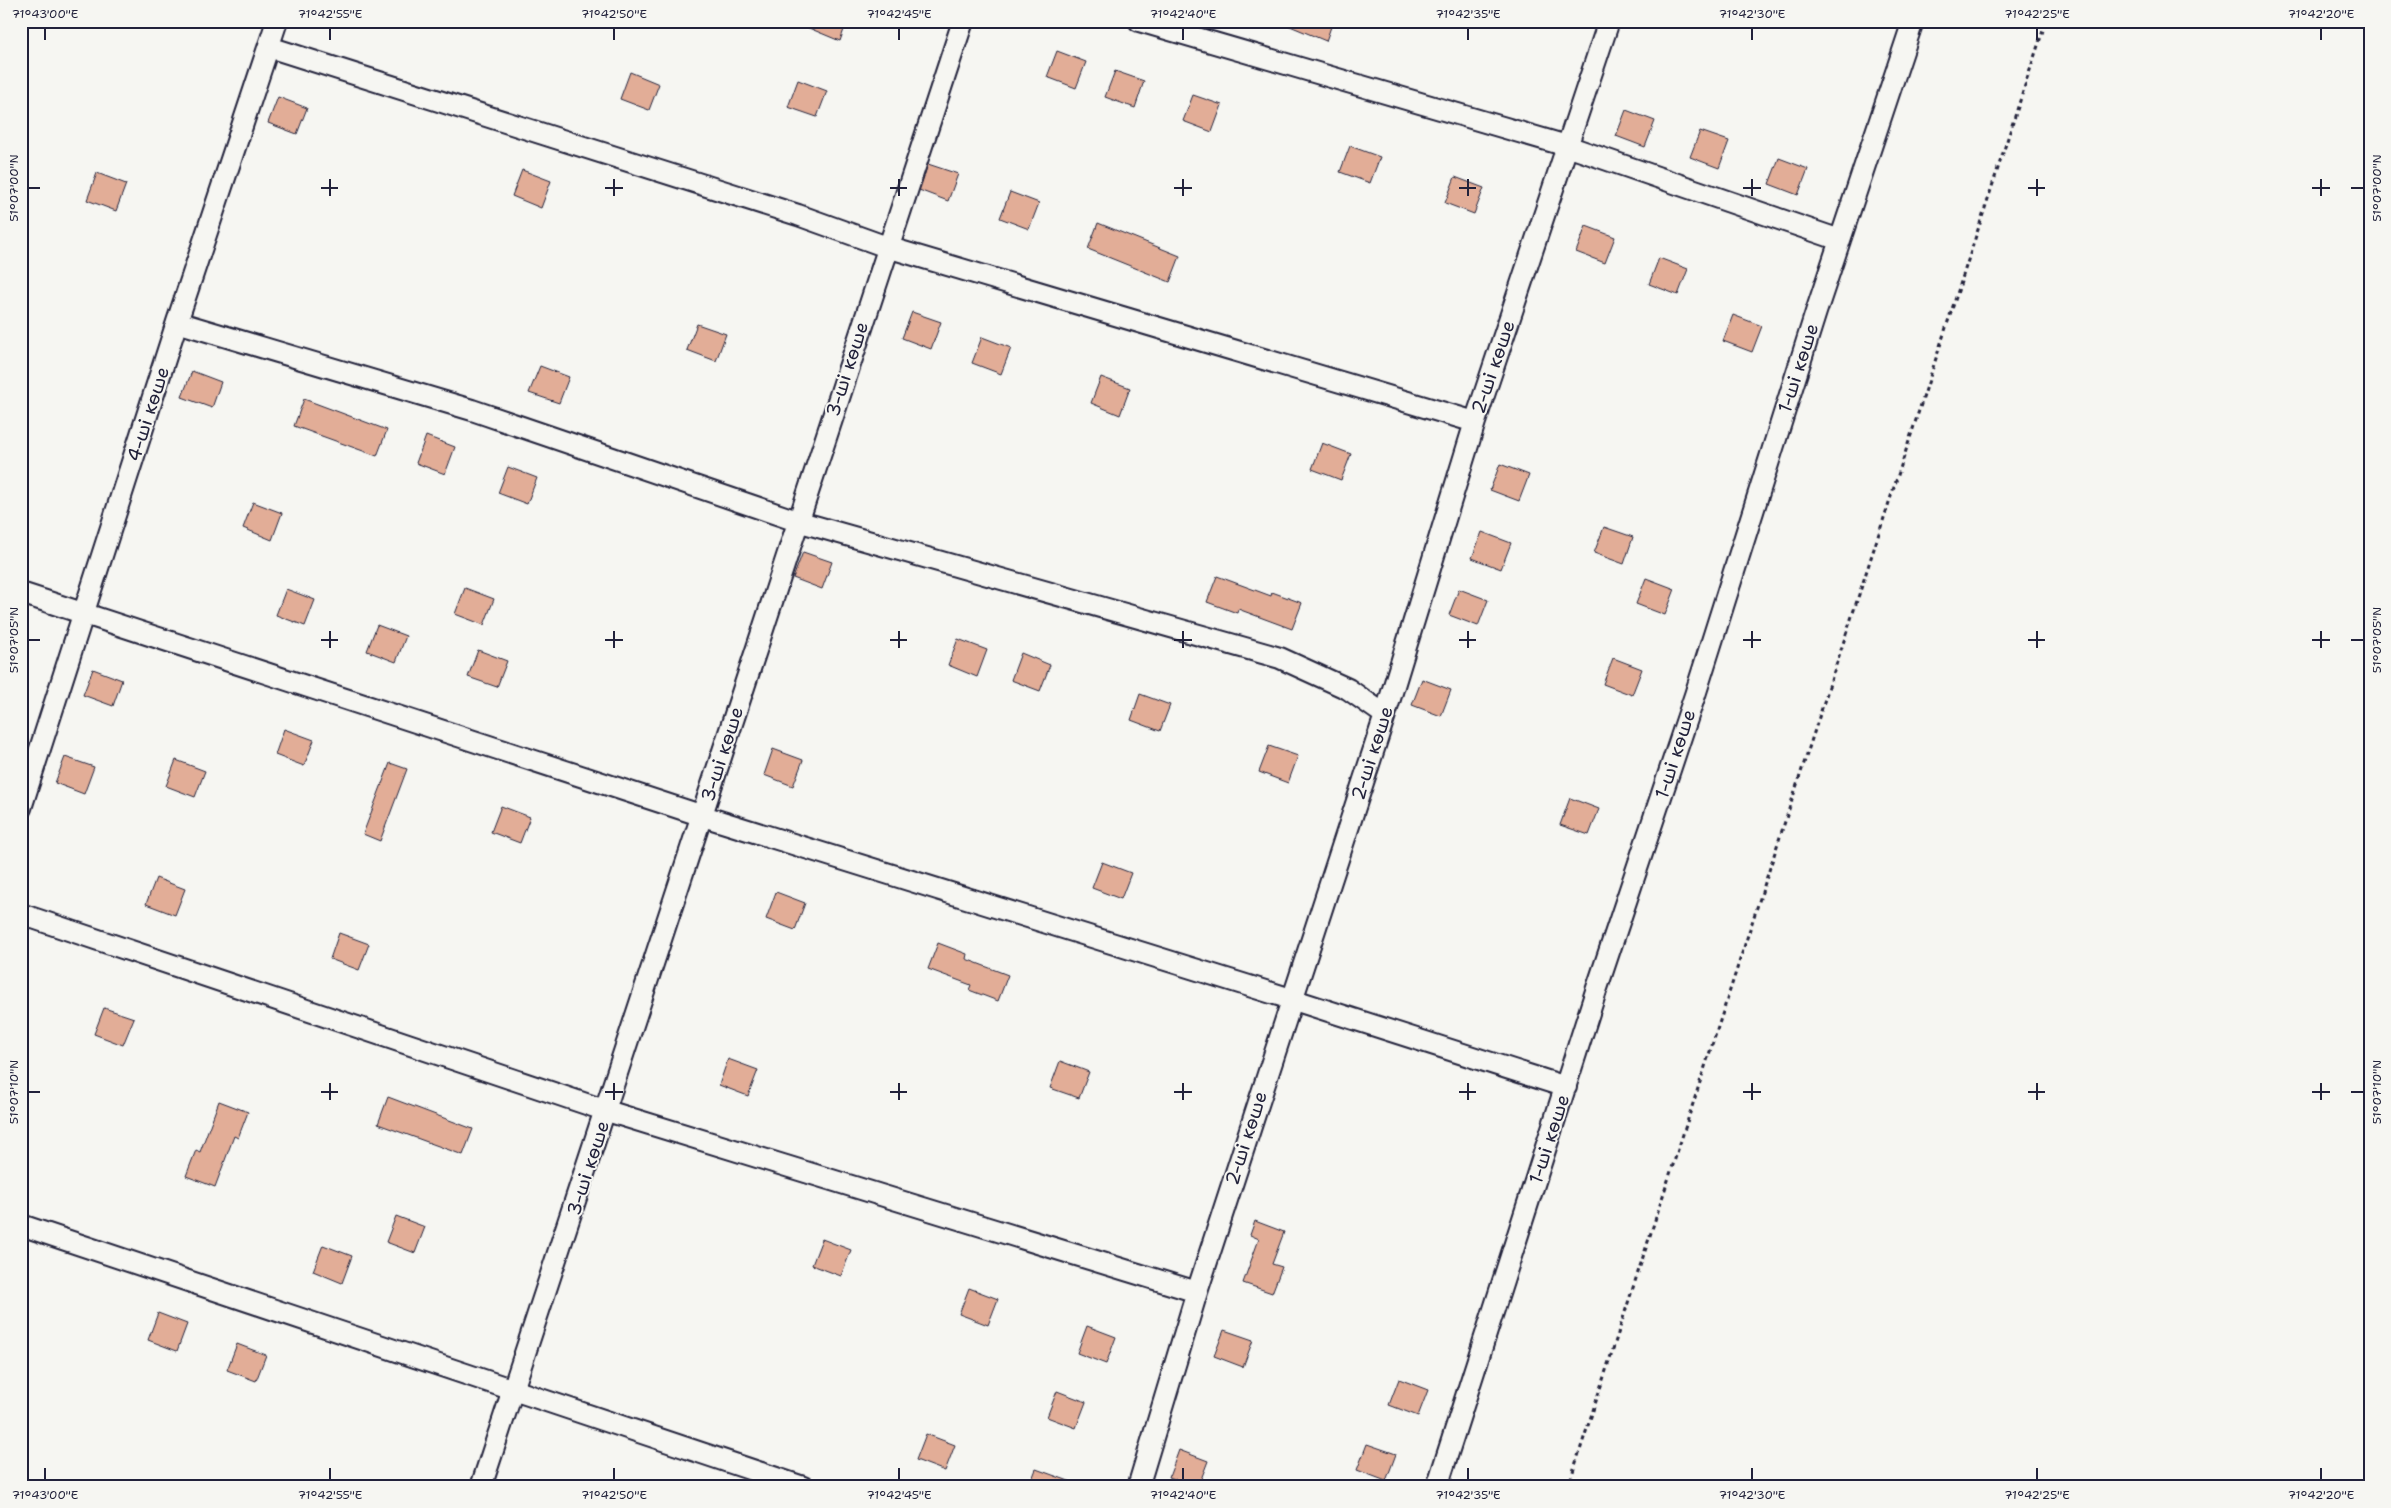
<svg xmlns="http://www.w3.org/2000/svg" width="2391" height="1508" font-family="'Shantell Sans',sans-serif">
	<rect width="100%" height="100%" fill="#f6f6f2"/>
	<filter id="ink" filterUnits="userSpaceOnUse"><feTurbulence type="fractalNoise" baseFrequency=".02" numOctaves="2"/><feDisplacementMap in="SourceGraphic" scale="10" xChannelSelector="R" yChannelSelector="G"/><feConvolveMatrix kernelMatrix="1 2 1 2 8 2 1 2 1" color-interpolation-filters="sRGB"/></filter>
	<g filter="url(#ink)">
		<!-- building -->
		<path fill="#e2ad97" stroke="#22223b" d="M792 21H847L840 41Z
			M1278 21H1333L1326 41Z
			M1057 51 1086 62 1076 88 1047 77Z
			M1115 71 1144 81 1135 108 1105 97Z
			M630 72 659 84 649 110 620 99Z
			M798 80 827 91 817 117 788 107Z
			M1193 95 1222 105 1212 132 1183 121Z
			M278 97 307 108 297 134 268 123Z
			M1626 110 1655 121 1645 147 1616 136Z
			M1700 131 1729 141 1719 168 1690 157Z
			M1350 146 1380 157 1370 183 1340 172Z
			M1779 158 1808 169 1798 195 1769 184Z
			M928 164 958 174 948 201 919 190Z
			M522 170 551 181 541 208 512 196Z
			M97 173 126 184 116 211 87 200Z
			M1455 177 1484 188 1474 214 1445 203Z
			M1010 192 1039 203 1029 229 1000 218Z
			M1098 223 1180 256 1170 282 1088 249Z
			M1586 226 1615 237 1605 263 1576 252Z
			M1659 258 1688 269 1678 295 1649 284Z
			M912 312 941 322 931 349 902 338Z
			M1733 315 1762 326 1752 352 1723 341Z
			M697 324 726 334 716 361 687 350Z
			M982 337 1011 348 1001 374 972 363Z
			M540 366 569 377 559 403 529 393Z
			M192 371 221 382 212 408 182 397Z
			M1101 377 1130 388 1120 415 1091 403Z
			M304 399 387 430 377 456 294 426Z
			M426 436 455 447 445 474 416 463Z
			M1322 443 1351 454 1341 480 1312 469Z
			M1500 464 1529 475 1519 501 1490 490Z
			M508 467 537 478 527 504 498 493Z
			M253 502 282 513 272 540 243 528Z
			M1604 527 1633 537 1624 564 1594 553Z
			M1482 532 1511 543 1501 569 1472 558Z
			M803 552 832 562 822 589 793 578Z
			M1217 576 1271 596 1272 592 1302 603 1292 629 1238 609 1237 613 1207 602Z
			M1646 578 1675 589 1665 615 1636 604Z
			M465 588 494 599 484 625 455 614Z
			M286 589 315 600 305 626 276 615Z
			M1459 589 1488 600 1478 626 1449 615Z
			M377 625 406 636 396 662 367 651Z
			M958 639 987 650 977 677 948 665Z
			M478 650 507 661 497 687 468 677Z
			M1021 653 1050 665 1040 691 1011 680Z
			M1613 658 1642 669 1632 695 1603 684Z
			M93 669 122 680 113 706 83 695Z
			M1422 679 1451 690 1441 716 1412 705Z
			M1140 694 1170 705 1160 731 1131 720Z
			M284 729 314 740 304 766 275 755Z
			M1269 746 1298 756 1288 783 1259 772Z
			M773 749 803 760 793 786 764 775Z
			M65 757 94 767 84 794 55 783Z
			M176 760 205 771 195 797 166 786Z
			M390 763 407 769 380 841 363 834Z
			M1570 798 1599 809 1589 835 1560 825Z
			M501 806 530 817 520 843 491 832Z
			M1102 862 1131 873 1121 899 1092 888Z
			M156 878 185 889 175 915 146 904Z
			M776 892 805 903 795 930 766 919Z
			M339 933 369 944 359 970 330 959Z
			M938 943 967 954 966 959 1008 975 998 1001 969 990 971 985 928 969Z
			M104 1008 134 1018 123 1045 94 1034Z
			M728 1059 758 1070 748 1096 719 1085Z
			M1060 1061 1089 1072 1079 1098 1050 1088Z
			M388 1097 473 1129 463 1155 378 1124Z
			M219 1101 248 1112 238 1138 234 1136 215 1187 186 1176 196 1150 200 1152Z
			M396 1216 425 1227 415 1253 386 1242Z
			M1255 1221 1284 1232 1272 1264 1282 1267 1272 1293 1243 1283 1259 1239 1250 1235Z
			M822 1239 851 1250 841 1276 812 1265Z
			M323 1245 352 1256 342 1283 313 1271Z
			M969 1288 998 1299 988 1325 959 1314Z
			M158 1313 187 1324 177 1351 148 1340Z
			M1087 1326 1116 1337 1106 1364 1077 1353Z
			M1224 1330 1253 1340 1243 1367 1214 1356Z
			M237 1344 266 1355 256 1381 227 1370Z
			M1399 1379 1428 1390 1418 1416 1389 1405Z
			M1057 1391 1086 1402 1076 1428 1047 1417Z
			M926 1434 955 1445 945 1471 916 1460Z
			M1367 1444 1396 1454 1386 1481 1357 1470Z
			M1179 1450 1208 1461 1198 1487 1169 1477Z
			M1036 1469 1080 1485V1487H1029Z"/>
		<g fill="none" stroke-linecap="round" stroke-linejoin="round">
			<!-- minor casing -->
			<g stroke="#22223b" stroke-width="24">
				<path id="minor" d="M1139 21 1567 146 1840 240
					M269 47 798 215 887 247 1475 422
					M177 322 472 410 797 521 1280 658 1348 689 1385 715
					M21 593 703 816 1291 999 1566 1087
					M21 808 177 322 277 21
					M21 914 607 1111 1197 1292
					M21 1225 803 1487
					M481 1487C645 999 799 509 963 21
					M1138 1487 1197 1292 1385 715 1475 422 1609 21
					M1437 1487 1596 991 1695 695 1816 312 1913 21"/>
			</g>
			<!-- path -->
			<path stroke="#22223b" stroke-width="3" stroke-dasharray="4 4" stroke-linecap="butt" d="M1568 1487 2046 21"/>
			<!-- minor -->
			<use href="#minor" stroke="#f6f6f2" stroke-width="20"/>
		</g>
	</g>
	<!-- ticks -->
	<path fill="none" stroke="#22223b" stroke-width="2" d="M45 28V40M330 28V40M614 28V40M899 28V40M1183 28V40M1468 28V40M1752 28V40M2037 28V40M2321 28V40M330 179V196M614 179V196M899 179V196M1183 179V196M1468 179V196M1752 179V196M2037 179V196M2321 179V196M28 188H40M321 188H338M605 188H623M890 188H907M1174 188H1192M1459 188H1476M1743 188H1761M2028 188H2045M2312 188H2330M2351 188H2364M330 631V648M614 631V648M899 631V648M1183 631V648M1468 631V648M1752 631V648M2037 631V648M2321 631V648M28 640H40M321 640H338M605 640H623M890 640H907M1174 640H1192M1459 640H1476M1743 640H1761M2028 640H2045M2312 640H2330M2351 640H2364M330 1083V1100M614 1083V1100M899 1083V1100M1183 1083V1100M1468 1083V1100M1752 1083V1100M2037 1083V1100M2321 1083V1100M28 1092H40M321 1092H338M605 1092H623M890 1092H907M1174 1092H1192M1459 1092H1476M1743 1092H1761M2028 1092H2045M2312 1092H2330M2351 1092H2364M45 1468V1480M330 1468V1480M614 1468V1480M899 1468V1480M1183 1468V1480M1468 1468V1480M1752 1468V1480M2037 1468V1480M2321 1468V1480"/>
	<g text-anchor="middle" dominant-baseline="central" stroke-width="4" stroke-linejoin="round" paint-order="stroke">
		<!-- street labels -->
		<g font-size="19" fill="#22223b" stroke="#f6f6f2">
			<text transform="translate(1493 367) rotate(-71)">2-ші көше</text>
			<text transform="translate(1798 368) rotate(-72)">1-ші көше</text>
			<text transform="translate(847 369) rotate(-72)">3-ші көше</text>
			<text transform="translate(148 414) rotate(-72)">4-ші көше</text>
			<text transform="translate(1372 753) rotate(-72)">2-ші көше</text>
			<text transform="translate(722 754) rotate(-72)">3-ші көше</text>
			<text transform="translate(1675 754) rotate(-72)">1-ші көше</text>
			<text transform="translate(1246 1138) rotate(-72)">2-ші көше</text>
			<text transform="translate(1549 1139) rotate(-72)">1-ші көше</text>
			<text transform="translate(588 1168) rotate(-72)">3-ші көше</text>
		</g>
	</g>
	<!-- margin -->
	<rect width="2391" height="1508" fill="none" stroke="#f6f6f2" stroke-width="55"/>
	<rect x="28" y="28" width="2336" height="1452" fill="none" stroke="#22223b" stroke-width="2"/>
	<g font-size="12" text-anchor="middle" fill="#22223b">
		<text x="45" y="18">71°43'00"E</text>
		<text x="330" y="18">71°42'55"E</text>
		<text x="614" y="18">71°42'50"E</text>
		<text x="899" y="18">71°42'45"E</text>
		<text x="1183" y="18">71°42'40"E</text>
		<text x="1468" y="18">71°42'35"E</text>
		<text x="1752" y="18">71°42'30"E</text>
		<text x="2037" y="18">71°42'25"E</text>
		<text x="2321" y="18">71°42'20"E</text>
		<text transform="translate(2377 188) rotate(-90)" y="4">51°07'00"N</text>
		<text transform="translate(14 188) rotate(-90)" y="4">51°07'00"N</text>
		<text transform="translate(2377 640) rotate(-90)" y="4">51°07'05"N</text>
		<text transform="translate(14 640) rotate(-90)" y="4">51°07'05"N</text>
		<text transform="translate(2377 1092) rotate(-90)" y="4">51°07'10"N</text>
		<text transform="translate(14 1092) rotate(-90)" y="4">51°07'10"N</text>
		<text x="45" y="1499">71°43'00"E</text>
		<text x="330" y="1499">71°42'55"E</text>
		<text x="614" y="1499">71°42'50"E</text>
		<text x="899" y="1499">71°42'45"E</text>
		<text x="1183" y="1499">71°42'40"E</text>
		<text x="1468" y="1499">71°42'35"E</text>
		<text x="1752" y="1499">71°42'30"E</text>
		<text x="2037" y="1499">71°42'25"E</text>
		<text x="2321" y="1499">71°42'20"E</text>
	</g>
</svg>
